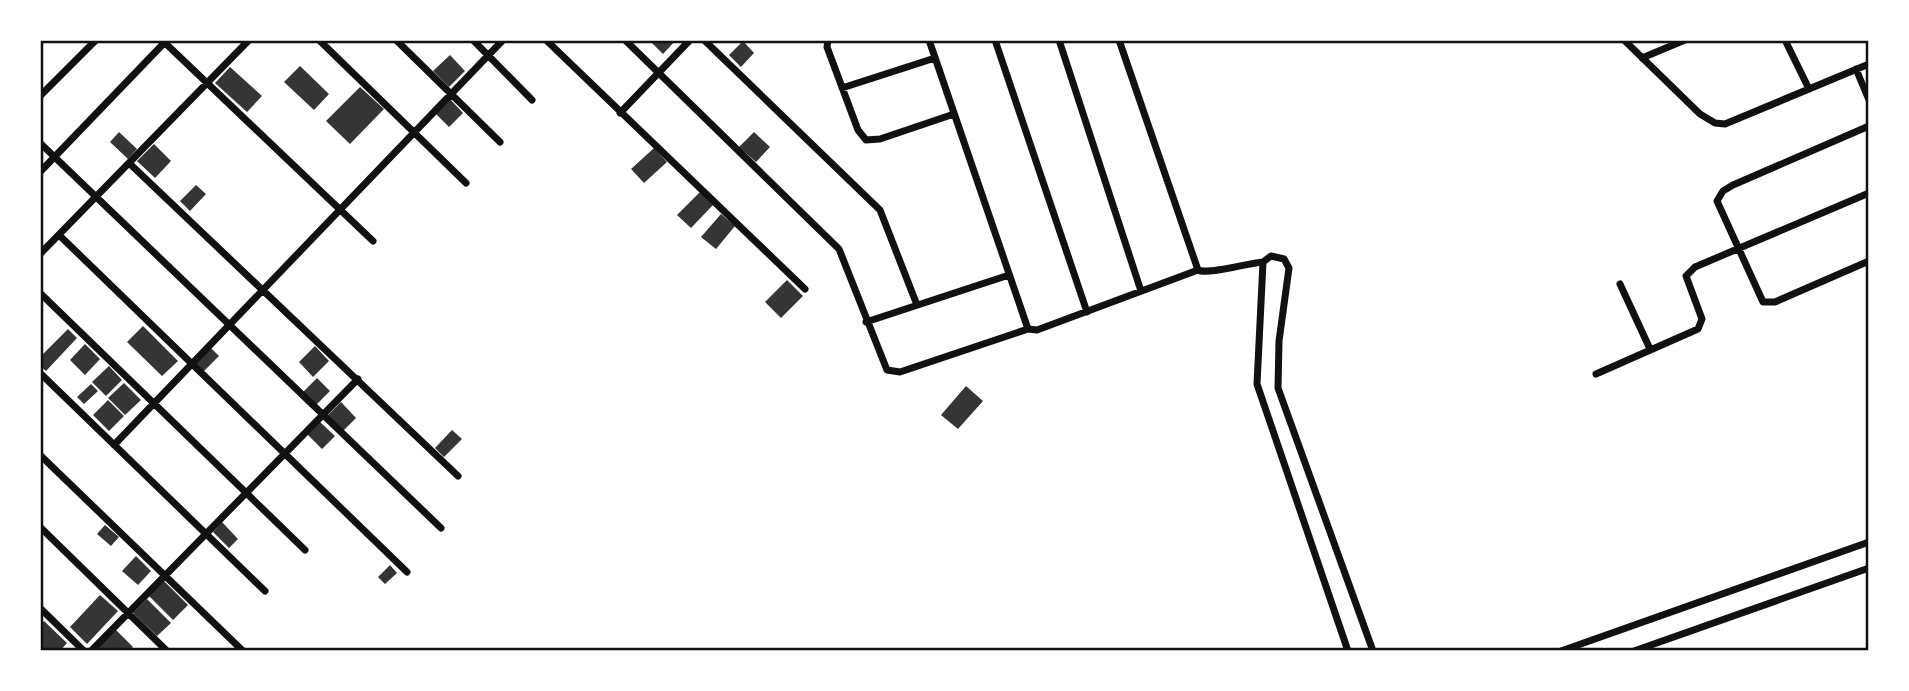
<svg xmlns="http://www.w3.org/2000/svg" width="1909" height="691" font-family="Rubik,sans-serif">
	<rect width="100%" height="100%" fill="#fff"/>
	<!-- building -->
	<path fill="#353535" d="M649 40H676L663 54Z
		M743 41 754 53 741 67 729 55Z
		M450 55 465 71 449 87 433 71Z
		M300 66 329 94 314 110 284 82Z
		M230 67 262 96 247 112 215 83Z
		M360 87 384 109 350 144 326 121Z
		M449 98 463 113 449 127 435 113Z
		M119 132 137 149 128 159 110 142Z
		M754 132 770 147 756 162 739 147Z
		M154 144 171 161 155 178 137 161Z
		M654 148 667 162 644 183 631 169Z
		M196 185 206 194 190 211 180 201Z
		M700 192 713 205 691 228 677 215Z
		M721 214 735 226 716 249 701 237Z
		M787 280 803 296 781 318 765 302Z
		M143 326 178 361 162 376 127 342Z
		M68 329 77 338 46 371 40 366V357Z
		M85 344 100 359 85 375 70 360Z
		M315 346 329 361 313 377 299 362Z
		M210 347 219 356 203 372 194 363Z
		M109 366 122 380 106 396 92 382Z
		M317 378 330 391 315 406 302 393Z
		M124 383 141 400 125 415 108 398Z
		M91 384 98 391 84 404 77 397Z
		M966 386 983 401 958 429 941 415Z
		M108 400 124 416 109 431 93 415Z
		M341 402 356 418 343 431 328 415Z
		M320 422 335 436 322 449 307 434Z
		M452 430 462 439 444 457 435 448Z
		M222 522 238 539 229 548 213 532Z
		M105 525 119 537 111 546 97 534Z
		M136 556 151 571 138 585 122 571Z
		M390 565 397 573 385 584 378 577Z
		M164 581 188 605 173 620 149 596Z
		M100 595 118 611 87 644 70 627Z
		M147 599 171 623 157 636 133 613Z
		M44 621 67 643 60 651H40V625Z
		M115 629 133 647 129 651H93Z"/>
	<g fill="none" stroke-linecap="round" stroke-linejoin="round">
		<!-- minor -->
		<path stroke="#111" stroke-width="7" d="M162 40 373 241
			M319 40 466 183
			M396 40 500 142
			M473 40 532 100
			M546 40 805 289
			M625 40 839 249 887 370 900 372 1028 329
			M704 40 880 210 917 305
			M828 40 827 47 858 130 866 140 880 139 954 114
			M929 40 1028 329 1037 330 1198 270
			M995 40 1087 312
			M1059 40 1141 291
			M1119 40 1198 270C1208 275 1248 263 1263 262
			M1624 40 1700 114 1715 123 1725 124 1869 64
			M1785 40 1809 89
			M1642 58 1685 40
			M1856 69 1869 100
			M842 88 935 58
			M40 96 96 40
			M620 113 690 40
			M1869 126 1733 185 1723 191 1717 201 1763 302H1775L1869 261
			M40 143 441 528
			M129 163 458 476
			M40 172 166 41
			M59 235 407 572
			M40 254 249 40
			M1620 284 1650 349
			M40 293 305 550
			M866 322 1009 275
			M40 373 265 591
			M1596 374 1698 329 1702 319 1686 276 1695 267 1869 193
			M114 445 503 40
			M40 455 243 651
			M40 527 167 651
			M40 608 84 651
			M91 651 358 379
			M1348 651 1257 384 1263 262 1271 256 1284 259 1289 268 1279 341 1278 388 1373 651
			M1561 651 1869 542
			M1634 651 1869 568"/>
	</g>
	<!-- border -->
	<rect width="1909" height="691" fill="none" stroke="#ffffff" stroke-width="84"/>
	<rect x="42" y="42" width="1825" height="607" fill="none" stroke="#111" stroke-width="2.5"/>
</svg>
